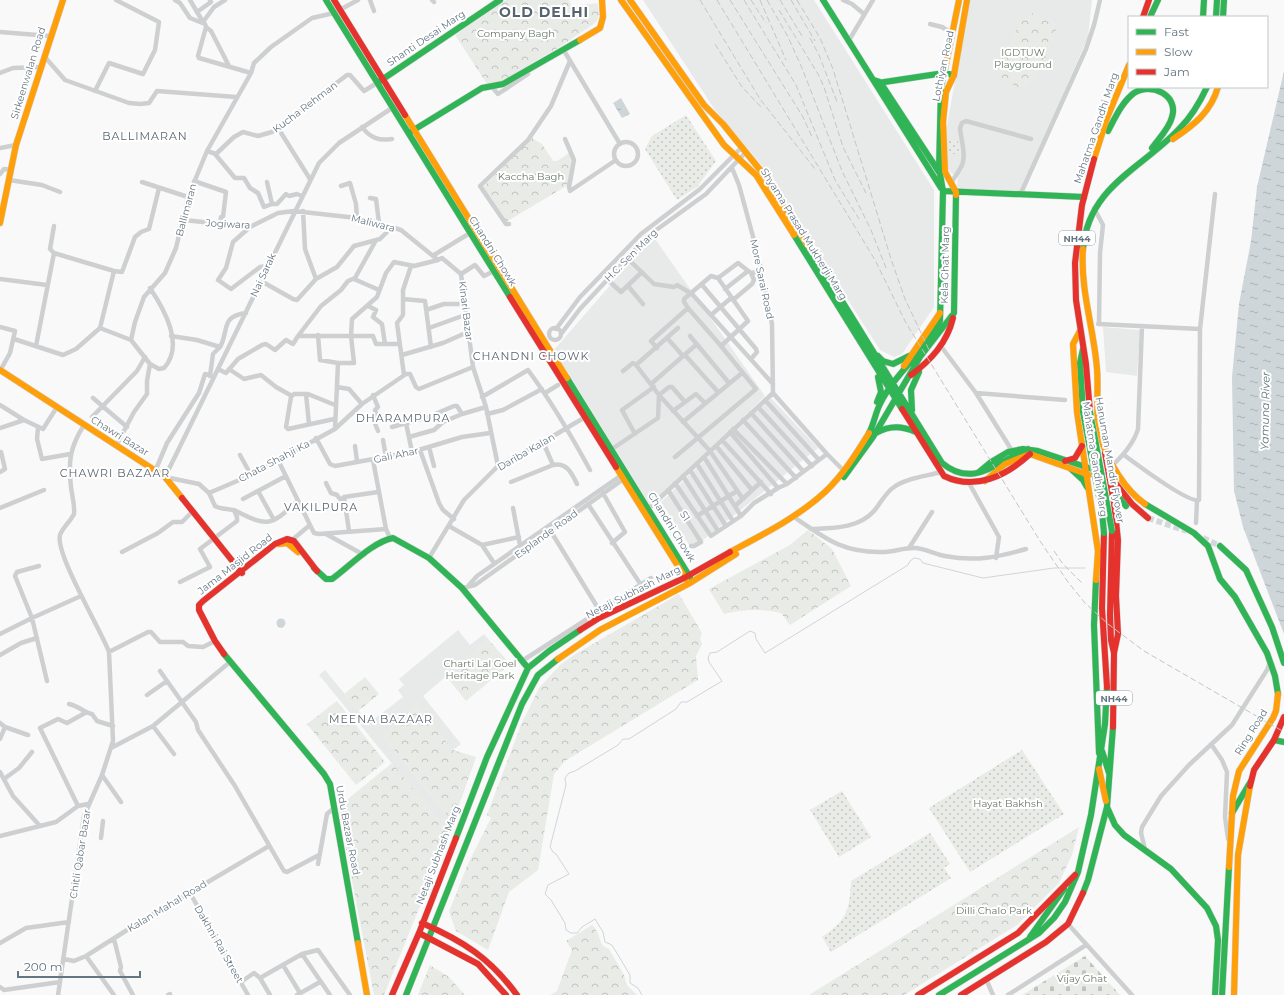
<svg xmlns="http://www.w3.org/2000/svg" width="1284" height="995" font-family="Montserrat,sans-serif">
	<defs>
		<pattern id="grass-dots" width="8" height="8" patternUnits="userSpaceOnUse"><rect width="8" height="8" fill="#e8ebe6"/><path d="M2 2h.1M6 6h.1" fill="none" stroke="#c0c3c0" stroke-width="1.8" stroke-linecap="round"/></pattern>
		<pattern id="cemetery-stones" width="16" height="16" patternUnits="userSpaceOnUse"><rect width="16" height="16" fill="#e8ebe6"/><path d="M2 7V4a2 2 0 0 1 4 0v3zM10 15v-3a2 2 0 0 1 4 0v3z" fill="#c0c3c0"/></pattern>
		<pattern id="park-crowns" width="20" height="18" patternUnits="userSpaceOnUse"><rect width="20" height="18" fill="#e8ebe6"/><path d="M2 6a3 3 0 1 1 6 0M12 15a3 3 0 1 1 6 0" fill="none" stroke="#c0c3c0"/></pattern>
		<pattern id="water-ripples" width="26" height="14" patternUnits="userSpaceOnUse"><rect width="26" height="14" fill="#ced6d9"/><path d="M2 4q2-2 4 0t4 0M15 11q2-2 4 0t4 0" fill="none" stroke="#abb2b5"/></pattern>
	</defs>
	<rect width="100%" height="100%" fill="#f9f9f9"/>
	<!-- built -->
	<path fill="#e8e9e9" d="M643 0H814L934 190V307L902 354 894 357 880 350 760 163 715 110Z
		M969 0H1092L1088 37 1021 191 962 190 957 186 958 176 952 174 948 169 946 132Z
		M653 236 765 396 733 427 734 428 650 505 554 350Z
		M1103 327 1140 330 1137 376 1106 372Z
		M771 398 818 448 692 549 661 502Z
		M458 630 470 645 484 634 489 640 423 696 461 744 453 750 417 706 383 736 453 822 450 834 319 675 325 670 369 723 403 697 398 690 404 685 399 679Z"/>
	<!-- grass -->
	<path fill="url(#grass-dots)" d="M686 115 716 161 697 187 677 200 645 149 652 136Z
		M958 140 959 154H947V141Z
		M1022 750 1064 814 970 872 929 808Z
		M842 791 871 837 839 857 810 810Z
		M930 833 950 864 944 868 951 878 831 952 822 937C846 921 850 910 851 881Z"/>
	<!-- cemetery -->
	<path fill="url(#cemetery-stones)" d="M1085 956 1120 995H1022Z"/>
	<!-- park -->
	<path fill="url(#park-crowns)" d="M506 0H569L572 7 597 3C600 10 600 18 595 23L561 46 500 82 487 84 455 35Z
		M1032 13 1052 24 1056 30C1052 43 1035 91 1018 87 1012 85 1005 79 999 76L997 67 1020 23Z
		M532 138 542 144 553 161H557L569 153 572 160 568 185 506 222 482 188Z
		M808 530 832 549 851 586 790 625 781 613C762 609 744 609 724 614L709 589 790 545Z
		M679 594 702 633 700 638 702 644 696 656 698 680 565 761 554 774 538 870 509 892 488 950 456 931 449 912 467 866 491 818 487 815 521 725 539 688 561 664 574 655Z
		M489 640 510 664 466 701 446 676Z
		M365 677 379 694 357 712 343 695Z
		M337 701 385 762 356 785 307 724Z
		M417 706 453 750 476 757 453 822 383 736Z
		M392 763 450 834 445 843 441 841 437 852 441 854 384 995H374L338 807Z
		M1079 827 1072 855 1059 883 1017 925 904 995H809Z
		M592 925C594 927 597 931 598 934 601 941 600 946 609 949L624 975 627 985 637 995H550L557 991 572 950 566 941Z
		M430 965 449 977 465 995H418Z"/>
	<!-- water -->
	<path fill="url(#water-ripples)" d="M1284 71V634L1243 527 1234 491 1232 377 1239 304 1251 241 1257 187Z
		M621 98 630 114 622 118 613 103Z
		M276.5 623a4.5 4.5 0 1 1 9 0a4.5 4.5 0 1 1-9 0Z"/>
	<g fill="none" stroke-linecap="round" stroke-linejoin="round">
		<!-- stream -->
		<path stroke="#ced6d9" stroke-width="1" d="M642 995 638 988 630 983V975L612 945 605 942 603 932 595 919 582 927 577 933H571L566 930 565 923 551 900 545 894 548 885 569 874 556 854 553 852 550 847 566 785 565 778 569 773 575 771 618 745 623 739H629L676 709 681 702H687L722 681 709 662 708 658 710 653 717 652 750 631 755 633 756 639 765 653 908 565 910 561 914 558 920 559 923 563 983 578 1054 568H1085"/>
		<!-- secondary-tunnel -->
		<path stroke="#d4d8dc" stroke-width="6" stroke-dasharray="6 3" stroke-linecap="butt" d="M1148 518 1187 531
			M1203 538 1220 546"/>
		<!-- fast casing -->
		<g stroke="#d5d6d7" stroke-width="7">
			<path id="fast" d="M326 0 510 297
				M823 0 941 188
				M1150 17 1158 0
				M1203 17 1204 0
				M1216 17 1217 0
				M1223 17 1224 0
				M874 80 880 82 939 172
				M380 81 500 0
				M878 83 944 73 954 75
				M412 131 482 88 503 84 580 40
				M1108 131C1115 118 1122 102 1134 93 1151 82 1179 95 1172 117 1169 129 1159 138 1152 148
				M943 191 1084 197
				M794 235 902 409
				M808 246 942 463C973 489 997 462 1028 449
				M1083 249C1088 186 1143 168 1180 128 1192 116 1200 102 1207 87
				M1083 349 1080 363 1083 412
				M878 356 883 361 893 364 909 356
				M567 378 690 577
				M877 402 881 392 878 377
				M912 410 911 390 919 372
				M869 433C874 424 875 414 880 404 895 373 925 352 940 321L943 191 939 168 941 87 945 69
				M876 433C890 425 902 426 916 432
				M1071 469 1083 480 1087 487
				M979 472 991 462 1008 452 1023 449 1038 451 1098 471
				M844 477 873 437 920 357 954 313 956 195
				M1113 490 1126 506
				M1145 504 1194 533 1208 546 1220 579 1235 597 1267 653 1275 676 1278 694
				M1220 546 1246 570 1272 627 1284 663
				M314 568 326 579H332C349 567 372 542 393 538L429 558 462 588 528 668
				M1096 580 1094 625 1099 753
				M224 654 324 774 330 784 358 943
				M1113 727 1107 807 1115 825 1124 835 1171 869 1207 908 1216 926 1218 940 1215 995
				M1274 740 1284 742
				M1102 751 1109 773
				M1232 813 1251 781
				M456 838 487 757 528 668 549 651 580 630
				M1083 893 1088 880 1107 807
				M1030 937 1064 889
				M406 995 522 704 538 675 558 659
				M939 995 1039 933 1054 918 1065 902 1078 872 1091 815 1105 724 1107 687
				M1222 995 1229 867"/>
		</g>
		<!-- slow casing -->
		<g stroke="#d5d6d7" stroke-width="7">
			<path id="slow" d="M621 0 724 145 756 175 794 235
				M630 0 704 105 723 124 761 171 808 246
				M580 40 600 28 603 17 602 0
				M945 69 959 0
				M405 115 567 378
				M1173 139C1194 125 1211 112 1218 87
				M1094 159 1107 118 1129 65
				M956 195V192L945 172 943 122 946 92 954 75 967 0
				M0 223 16 145 63 0
				M1083 249C1080 290 1094 329 1097 369 1099 393 1094 419 1102 442 1110 464 1125 490 1145 504
				M1080 331 1073 344 1077 412 1098 551 1096 580
				M904 366 940 313
				M0 370 165 477 182 498
				M616 467 686 579
				M985 481 1005 464 1030 454 1089 475
				M279 544 287 543 298 552
				M730 552C762 535 798 517 825 492 843 475 856 454 869 433
				M558 659 600 630 690 583 736 554
				M1099 769 1106 801
				M1229 867 1233 796 1239 771 1273 718 1276 711 1278 694
				M358 943 367 995
				M1234 995 1238 855 1250 786"/>
		</g>
		<!-- jam casing -->
		<g stroke="#d5d6d7" stroke-width="7">
			<path id="jam" d="M334 0 405 115
				M1143 17 1149 0
				M510 297 616 467
				M911 375C931 360 947 343 953 318
				M902 409 944 476C975 491 1006 476 1030 454
				M1090 412 1086 364 1076 300 1075 263 1082 205 1094 159
				M1105 453 1114 503 1118 540 1116 596 1118 634 1114 653
				M1065 461 1075 458 1082 446
				M1110 476 1132 504 1148 518
				M182 498 242 573
				M1112 531 1110 615 1111 640 1114 653 1113 727
				M1104 533 1102 608 1107 687
				M580 630 599 618 684 578 730 552
				M224 654 215 641 199 610V605L203 601 275 544 287 539 294 541 317 571
				M1250 786 1254 770 1274 740 1284 717
				M422 923C463 941 490 958 517 995
				M419 933 478 964 506 995
				M392 995 419 933 456 838
				M918 995 1018 933 1075 875
				M961 995 1046 942 1068 924 1083 893"/>
		</g>
		<!-- street -->
		<path stroke="#cecfd0" stroke-width="4.5" d="M175 0 180 3 190 18 205 24 206 27 198 56 199 58 251 73
			M190 0 203 22 214 7 225 0
			M370 0 374 11
			M432 0 434 2
			M843 0 852 4 864 14
			M197 12 211 2 210 0
			M930 24 942 27 953 34
			M206 27 211 31 229 66
			M0 32 50 36
			M848 42 873 0
			M563 49 620 144
			M44 56 65 80 129 103 140 104 149 103 157 91 236 97
			M0 73 13 68 41 67
			M492 87 498 94 528 74
			M95 91 109 63 143 74 155 50 159 22 116 0
			M362 127C370 138 379 141 392 139
			M278 128 310 179
			M565 139 574 160 569 187 570 191 616 160
			M614 154a12 12 0 1 1 24 0a12 12 0 1 1-24 0Z
			M0 148 16 145
			M207 151 216 154 234 137 243 132 258 136 272 132 347 75H350L364 91 377 83
			M215 154 235 178H244L250 188 258 193 264 207 272 204H277L286 194 289 196 297 194 302 196
			M732 168 739 185 758 255 772 324 773 393
			M0 174 4 169 11 170
			M9 180 42 185 60 192
			M194 181 226 192 223 217H221L220 224
			M142 182 188 197
			M267 182 272 204
			M951 184C954 177 958 173 961 167 967 157 961 139 960 128L962 123 966 121 1031 139
			M341 186 350 183 356 204 357 218
			M1021 193 1086 49 1094 25 1100 0
			M370 198 376 199 379 223
			M1094 208 1103 225 1100 253 1099 324
			M303 211 305 249 316 279
			M184 220 250 227 278 213 294 211 357 218 379 223 401 230 438 260 442 258 461 274
			M509 224H506L480 186 528 140 551 106 570 61
			M54 226 50 249 54 253
			M250 227 233 242 226 268 218 280 231 289 260 267 267 266
			M434 255 470 233
			M627 258 654 284 674 287 677 285 692 294 773 384
			M461 274 473 367 486 407 498 466
			M461 274 475 265 484 276 494 271
			M0 279 47 285
			M354 279 379 290
			M607 279 621 292 642 272
			M261 281 293 299 297 300 316 279 337 267 354 246 380 239 392 227
			M628 286 643 304
			M703 286 756 349 757 352 751 359
			M150 288C164 309 185 345 164 368L159 369 150 364
			M725 289 748 271
			M403 299 425 301 431 347
			M733 300 752 284 754 280 751 273
			M368 306 376 310 373 317 382 324 385 344
			M426 310 444 304H465
			M711 315 731 298
			M1098 324 1200 329
			M0 327 15 331 10 353 0 371
			M100 328 131 340
			M429 328 465 315
			M549 334a6 6 0 1 1 12 0a6 6 0 1 1-12 0Z
			M556 329 580 297 641 234 700 189 741 148
			M561 334 580 309 648 236 706 194 745 153
			M318 335 320 360 338 363H354L351 336 352 319 377 297 386 273 394 262 414 266 438 260
			M171 336 197 340 220 347
			M298 336 321 306 341 290 348 281 355 278 375 242
			M690 336 729 383
			M14 339 63 355 76 349 100 328 114 271
			M668 339 683 356
			M940 345 976 393 1011 449
			M36 346 54 253 114 271 122 272 135 237 141 232 149 229 159 188
			M721 346 748 321 718 278 738 263 751 273 762 271
			M657 348 651 341 688 308 684 302V299L711 276 718 278
			M402 355 443 343 468 332
			M685 355 718 392
			M636 365 678 328
			M218 369 226 373 238 359 262 345 266 344 275 350 286 340 293 344 298 336H373L376 344H399
			M229 369 244 379 261 375 276 387 292 396
			M623 371 633 363 636 365 659 395 710 451 743 499
			M404 375 397 323 403 315V290L411 266
			M210 376 213 354C215 352 218 349 220 347 229 332 220 316 246 313
			M651 384 697 344
			M337 387 349 389 362 404
			M545 393 558 385
			M976 393 1065 400
			M306 394 309 424
			M373 395 378 407 375 410 377 417 374 421 378 431
			M482 397 528 370C551 401 571 435 590 470
			M93 398 127 427
			M765 400 819 460
			M0 405 24 420 43 429 57 407
			M758 407 812 466
			M673 411 696 394 705 403
			M751 413 803 471
			M487 414 503 410 542 389
			M92 417 137 371 145 357
			M334 419 288 429 286 427 291 397 294 394H308L335 405
			M743 420 796 478
			M683 422 742 373
			M406 423 412 452
			M392 427 428 417 454 406H457L462 414
			M0 428 24 420
			M38 428 37 439 42 459 70 454
			M335 429 338 363
			M733 429 787 484
			M730 432 778 488
			M635 434 622 410 654 387
			M409 437 434 430 443 422 462 414 486 407
			M316 438 330 464 335 466 412 452 462 437 490 433
			M383 440 386 457
			M722 440 771 494
			M543 442 553 465C567 462 572 474 577 484
			M116 446 134 412 147 394V381L150 364 131 340 135 322 144 297 165 273 176 248 188 197 207 151 251 73 254 63 271 47 312 18 334 13 358 0
			M355 446 357 461
			M716 446 752 490
			M429 447 434 466
			M612 449 658 418 659 395 669 387H672L685 402
			M420 450 439 503 443 510 454 519
			M827 454 844 471
			M240 455 251 475
			M1124 455C1135 463 1189 504 1199 500L1200 329 1215 194
			M675 457 756 389 721 346 688 308
			M704 457 741 516
			M278 460 314 533 319 534 386 529
			M373 460 386 529 390 538
			M697 464 733 521
			M1114 464C1124 454 1134 443 1138 429L1142 326
			M156 469 167 443 199 393 205 374 209 375
			M690 470 726 526
			M0 472 5 469 1 452
			M683 476 718 531
			M511 482 553 465
			M326 483 331 493 337 495 340 499 344 498
			M675 483 711 536 741 516 754 503 778 488 787 484 827 454 773 393
			M969 483 999 537 996 558
			M668 490 701 542 694 546H691
			M258 491 274 520
			M209 493 251 475 335 429 362 404 406 374H410L416 387 419 389 473 367
			M603 493 625 532 612 543
			M243 499 286 476
			M298 501C271 525 269 528 236 511 229 508 222 510 215 506L209 493 199 484 165 477 319 163 339 143 395 106
			M588 504 641 585
			M735 506 761 482
			M0 508 44 490
			M513 508 520 545
			M647 510 773 393
			M697 516 737 491
			M794 517C826 539 843 553 883 552 894 552 905 547 916 548 926 549 935 554 945 556 976 562 998 557 1026 549
			M1196 523 1197 501
			M449 526 482 545 494 563
			M811 529C832 528 858 529 874 511 881 503 885 493 894 487 906 478 927 476 941 472
			M550 530 601 613
			M349 531 344 497 378 492
			M326 534 364 555
			M292 540 310 525
			M482 545 519 537
			M909 548 932 512
			M122 552 158 533 173 522H182L193 511
			M429 558 464 500 498 466 543 442 587 416
			M39 566 17 572 15 576 32 618 47 681
			M180 582 210 567 200 549 237 521V517L234 510
			M469 585 477 576 623 474
			M462 588 475 585 625 478
			M0 634 32 618 81 596
			M109 652 148 632H151L160 642H183L188 646 203 647 215 641
			M0 655 21 643 37 638
			M522 661 651 578
			M160 671 196 722 198 730 235 786 284 871 287 872 319 855
			M147 695 167 681
			M69 704C79 706 83 712 92 714L97 721 113 726
			M0 723 5 727
			M153 726 174 754
			M0 739 5 727 28 735
			M1211 744 1222 760 1227 772 1225 817 1228 839
			M111 748 153 726 230 662
			M0 772 13 796 40 826
			M102 775 121 802
			M4 779 19 768 32 752
			M78 806 40 728 58 719 67 723 85 713
			M0 836 56 822 78 806 88 804
			M101 838 103 821
			M1145 849 1141 833 1142 827 1161 796 1189 765 1232 725 1267 670 1270 662
			M318 864 327 814 334 808
			M190 893 248 995
			M1068 924 1132 995
			M114 939 121 967 120 971 133 995
			M0 943 26 928 69 922
			M302 954 330 995
			M86 956 114 995
			M64 959 74 961 86 956 135 925 269 846
			M283 965 300 993
			M986 979 993 995
			M241 982 254 973 260 978
			M0 987 4 990 60 982
			M58 995 84 816 102 775 113 741 109 652C101 630 55 554 60 535 63 527 70 522 74 514 75 505 72 496 71 487 68 461 70 447 84 425
			M168 995 170 994
			M270 995 260 978 302 954 318 950 350 995
			M297 995 320 982
			M1008 995 1086 945"/>
		<!-- fast -->
		<use href="#fast" stroke="#30b455" stroke-width="6"/>
		<!-- slow -->
		<use href="#slow" stroke="#ff9f0a" stroke-width="6"/>
		<!-- jam -->
		<use href="#jam" stroke="#e5322d" stroke-width="6"/>
		<!-- rail -->
		<path stroke="#c3c5c6" stroke-width="1" stroke-dasharray="6 3" stroke-linecap="butt" d="M700 0 760 99 815 169
			M717 0 875 260 906 323 1040 541 1068 582 1085 603 1108 624 1144 651 1284 732
			M730 0 803 117 812 137
			M744 0 796 85 835 180 859 219
			M751 0 766 23
			M760 0 786 60
			M767 0 787 35 802 68 842 171 871 230 886 268
			M780 0 802 36
			M791 0 815 41
			M797 0 820 38 833 69 891 259 905 299 930 352
			M779 10 818 74 824 87 843 147 866 193
			M810 38 819 55 837 102
			M715 44 742 87 762 108
			M1054 551 1063 564 1083 584"/>
		<!-- fast-bridge casing -->
		<g stroke="#d5d6d7" stroke-width="7" stroke-linecap="butt">
			<path id="fast-bridge" d="M1083 412 1102 512 1104 533
				M1090 412 1112 531"/>
		</g>
		<!-- fast-bridge -->
		<use href="#fast-bridge" stroke="#30b455" stroke-width="6"/>
	</g>
	<g text-anchor="middle" dominant-baseline="central" stroke-width="4" stroke-linejoin="round" paint-order="stroke">
		<!-- shield labels -->
		<g fill="#fff" stroke="#939fa8" stroke-width="1">
			<rect x="1059" y="231" width="36" height="14" rx="3"/>
			<rect x="1096" y="691" width="36" height="14" rx="3"/>
		</g>
		<g font-size="9" font-weight="bold" fill="#657683">
			<text x="1077" y="238">NH44</text>
			<text x="1114" y="698">NH44</text>
		</g>
		<!-- park labels -->
		<g font-size="10" fill="#687a64" stroke="#fff">
			<text x="516" y="33">Company Bagh</text>
			<text x="1023" y="52">IGDTUW<tspan x="1023" dy="12">Playground</tspan></text>
			<text x="531" y="176">Kaccha Bagh</text>
			<text x="480" y="663">Charti Lal Goel<tspan x="480" dy="12">Heritage Park</tspan></text>
			<text x="1008" y="803">Hayat Bakhsh</text>
			<text x="994" y="910">Dilli Chalo Park</text>
			<text x="1082" y="978">Vijay Ghat</text>
		</g>
		<!-- street labels -->
		<g font-size="10" fill="#657683" stroke="#fff">
			<text transform="translate(426 38) rotate(-34)">Shanti Desai Marg</text>
			<text transform="translate(943 66) rotate(-78)">Lothiyan Road</text>
			<text transform="translate(28 73) rotate(-73)">Sirkeenwalan Road</text>
			<text transform="translate(305 107) rotate(-37)">Kucha Rehman</text>
			<text transform="translate(1096 128) rotate(-71)">Mahatma Gandhi Marg</text>
			<text transform="translate(186 210) rotate(-75)">Ballimaran</text>
			<text transform="translate(373 223) rotate(14)">Maliwara</text>
			<text transform="translate(228 224) rotate(3)">Jogiwara</text>
			<text transform="translate(804 234) rotate(58)">Shyama Prasad Mukherji Marg</text>
			<text transform="translate(493 251) rotate(58)">Chandni Chowk</text>
			<text transform="translate(631 255) rotate(-45)">H.C. Sen Marg</text>
			<text transform="translate(945 265) rotate(-89)">Kela Ghat Marg</text>
			<text transform="translate(263 275) rotate(-65)">Nai Sarak</text>
			<text transform="translate(762 279) rotate(78)">More Sarai Road</text>
			<text transform="translate(466 311) rotate(83)">Kinari Bazar</text>
			<text transform="translate(120 436) rotate(32)">Chawri Bazar</text>
			<text transform="translate(526 452) rotate(-30)">Dariba Kalan</text>
			<text transform="translate(396 455) rotate(-12)">Gali Ahar</text>
			<text transform="translate(1095 459) rotate(81)">Mahatma Gandhi Marg</text>
			<text transform="translate(1110 460) rotate(80)">Hanuman Mandir Flyover</text>
			<text transform="translate(274 461) rotate(-28)">Chata Shahji Ka</text>
			<text transform="translate(685 516) rotate(57)">S1</text>
			<text transform="translate(672 527) rotate(58)">Chandni Chowk</text>
			<text transform="translate(546 534) rotate(-36)">Esplande Road</text>
			<text transform="translate(235 564) rotate(-38)">Jama Masjid Road</text>
			<text transform="translate(633 592) rotate(-27)">Netaji Subhash Marg</text>
			<text transform="translate(1251 732) rotate(-58)">Ring Road</text>
			<text transform="translate(348 830) rotate(79)">Urdu Bazaar Road</text>
			<text transform="translate(80 854) rotate(-81)">Chitli Qabar Bazar</text>
			<text transform="translate(438 855) rotate(-69)">Netaji Subhash Marg</text>
			<text transform="translate(167 906) rotate(-31)">Kalan Mahal Road</text>
			<text transform="translate(219 944) rotate(60)">Dakhni Rai Street</text>
		</g>
		<!-- neighbourhood labels -->
		<g font-size="11" letter-spacing="1" fill="#57646e" stroke="#fff">
			<text x="145" y="136">BALLIMARAN</text>
			<text x="531" y="356">CHANDNI CHOWK</text>
			<text x="403" y="418">DHARAMPURA</text>
			<text x="115" y="473">CHAWRI BAZAAR</text>
			<text x="321" y="507">VAKILPURA</text>
			<text x="381" y="719">MEENA BAZAAR</text>
		</g>
		<!-- water labels -->
		<g font-size="11" font-style="italic" fill="#60757c" stroke="#fff">
			<text transform="translate(1265 411) rotate(-89)">Yamuna River</text>
		</g>
		<!-- district labels -->
		<g font-size="14" font-weight="bold" letter-spacing="1" fill="#57646e" stroke="#fff">
			<text x="544" y="12">OLD DELHI</text>
		</g>
	</g>
	<!-- legend -->
	<rect x="1128" y="16" width="140" height="72" fill="#ffffff" stroke="#c1c8cd"/>
	<rect x="1136" y="29" width="20" height="6" fill="#30b455" stroke="#c1c8cd"/>
	<text x="1164" y="36" font-size="12" fill="#657683">Fast</text>
	<rect x="1136" y="49" width="20" height="6" fill="#ff9f0a" stroke="#c1c8cd"/>
	<text x="1164" y="56" font-size="12" fill="#657683">Slow</text>
	<rect x="1136" y="69" width="20" height="6" fill="#e5322d" stroke="#c1c8cd"/>
	<text x="1164" y="76" font-size="12" fill="#657683">Jam</text>
	<!-- scale -->
	<path d="M18 971v6h122v-6" fill="none" stroke="#657683" stroke-width="2"/>
	<text x="24" y="971" font-size="12" fill="#657683" stroke="#ffffff" stroke-width="3" paint-order="stroke">200 m</text>
</svg>
